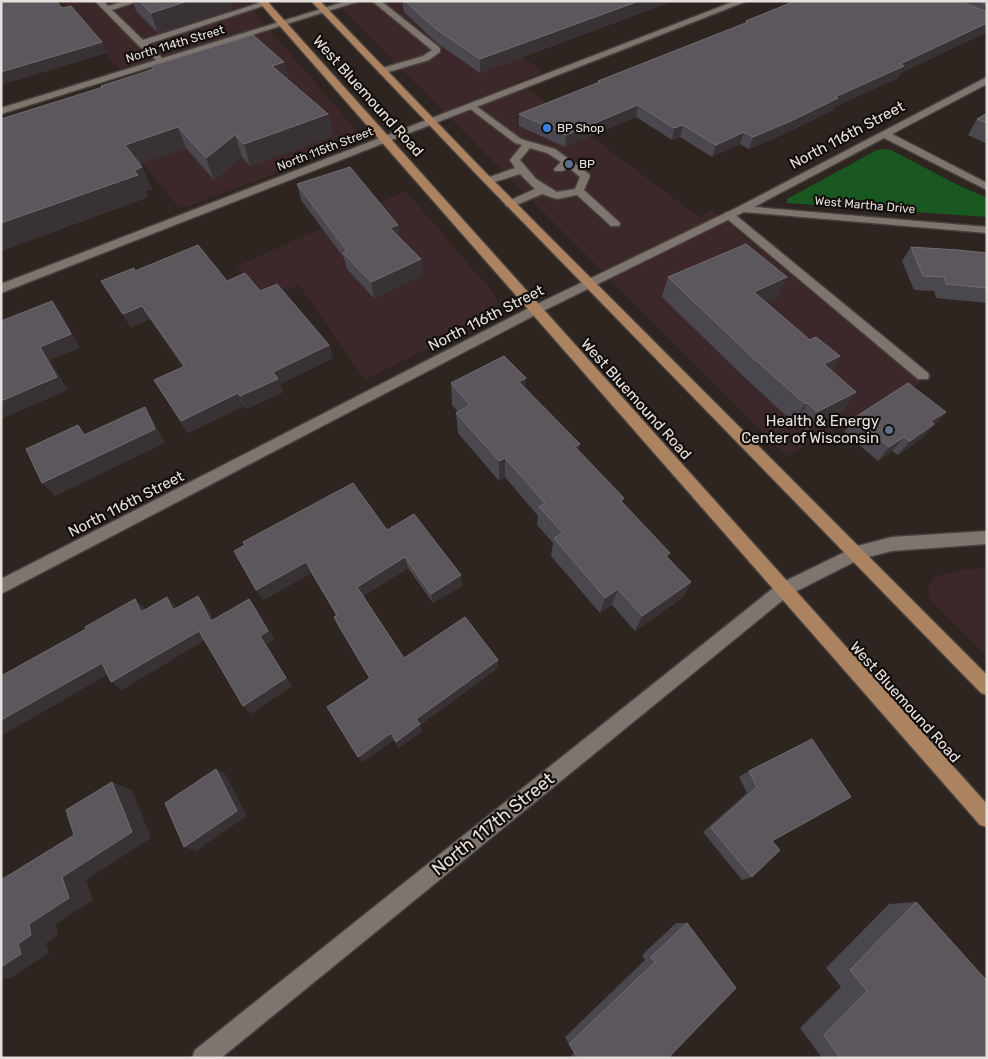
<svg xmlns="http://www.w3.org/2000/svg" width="988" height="1059" font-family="Rubik,sans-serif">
	<rect width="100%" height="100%" fill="#2e2520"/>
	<!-- commercial -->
	<path fill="#3c282b" d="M61 1H245L356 130 357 136 354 142 339 150 180 209 131 149 195 125 138 64 119 69Z
		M334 1H439L543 71 518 82 699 217 712 210 921 382 786 456Z
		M406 191 494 294 499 307 486 319 365 380 299 285 261 300 237 266Z
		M987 568V657L931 602 928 587 935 577 959 570Z"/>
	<!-- green -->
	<path fill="#195821" d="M885 149 891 150 956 184 987 198V217L787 203V199L877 150Z"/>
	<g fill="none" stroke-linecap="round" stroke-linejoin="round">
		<!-- lane casing -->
		<g stroke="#48403d" stroke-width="3">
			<path id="lane" d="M95 1H104L108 6 125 1H139L112 10 143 40 262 2 269 4 148 44 165 61 161 64 138 45Z
				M372 1H381L440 48V52L429 60 385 73H379V69L423 56 432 50Z
				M472 103 521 139 555 149 589 174 590 176 584 190 619 222 620 224 619 226H611L577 195 557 199 542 194 514 206H506L505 204 506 202 535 189 520 174 488 184 483 181 484 179 515 168 510 160 522 145 515 143 469 108V104ZM530 148 547 153 561 162 554 169 555 171H563L568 167 580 177 575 189 557 192 536 179 520 160Z
				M729 212 733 213 928 373 929 376 928 379H918L725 217 724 215 725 213Z"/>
		</g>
		<!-- street casing -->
		<g stroke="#48403d" stroke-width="3">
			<path id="street" d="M347 1H360L1 114V108Z
				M735 1H747L1 293V284Z
				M987 77V84L892 134 987 183V190L884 138 754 207 987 227V233L744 212 539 313 1 594V579L531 307 738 207Z
				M987 531V544L892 551 860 559 789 595 221 1058H192L195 1050 777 585 857 546 892 537Z"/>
		</g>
		<!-- primary casing -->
		<g stroke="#48403d" stroke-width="3">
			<path id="primary" d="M258 1H267L987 804V827L980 825Z
				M311 1H320L485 172 987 675V695L981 693 478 176Z"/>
		</g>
		<!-- lane -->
		<use href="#lane" fill="#7f756f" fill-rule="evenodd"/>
		<!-- street -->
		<use href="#street" fill="#7f756f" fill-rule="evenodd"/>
		<!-- primary -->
		<use href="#primary" fill="#ab8361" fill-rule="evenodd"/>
	</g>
	<!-- wall -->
	<path fill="#4a474e" d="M133 1H230L232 9 158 33 136 11Z
		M402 1H673L480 73 437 43 404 12Z
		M795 1H987V32L900 73 898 78 834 107 833 110 786 133 749 149 740 144 712 157 680 137 672 140 636 117 565 147 519 126V114L598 82V81L745 23 746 21Z
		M284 62 288 79 328 114 333 136 250 166 242 157 214 180 186 148 140 164 142 167 152 189 145 191 148 197 1 251V119L102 88 101 86 153 70 151 66Z
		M987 113V144L968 135 977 119Z
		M297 184 400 238 421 259 423 275 374 298 347 269 344 258 301 200Z
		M911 247 987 253V303L936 298 934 291 914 290 902 261Z
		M135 271 227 281 260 291 329 345 333 358 280 384 283 392 246 409 244 406 188 433 154 380 183 367 150 319 131 327 101 281Z
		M668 277 778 298 767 303 810 340 840 356 831 371 856 392 843 411 806 431 796 422 794 423 743 376 662 297Z
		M451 383 526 388 579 451 624 498 622 503 668 558 691 582 682 598 635 631 612 605 600 613 551 556 553 543 537 525 538 516 505 477 499 481 458 433 456 413 458 412 452 405Z
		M946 412 922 438 898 455 892 451 878 461 844 432 854 418Z
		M387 530 461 575 462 586 433 603 408 568 363 596 404 658 498 660V668L420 725 422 731 399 748 394 740 362 762 369 678 338 626 334 617 336 615 311 573 263 600 256 590Z
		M812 739 772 841 752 877 742 880 703 832 747 793 739 777 749 771Z
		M916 902 984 978H987V1058H822L800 1028 841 987 826 968 889 904Z
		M676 923H687L668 1058H569L574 1053 565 1037 645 960 642 955Z"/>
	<!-- shaded-wall -->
	<path fill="#383235" d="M188 1H230L232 9 158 33 151 13Z
		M639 1H673L480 73V59Z
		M987 23V32L900 73 898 78 834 107 833 110 786 133 749 149 753 137 900 64Z
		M102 42 107 53 1 85V72Z
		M284 62 289 84 272 66Z
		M638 105 636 117 565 147 566 135Z
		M328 114 333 136 250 166 244 144Z
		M683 125 680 137 672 140 674 128Z
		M178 127 186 148 135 166 125 145Z
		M744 132 740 144 712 157 716 145Z
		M235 135 242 157 214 180 206 158Z
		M142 167 152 189 145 191 148 197 1 251V223Z
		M398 225 400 241 390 228Z
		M421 259 423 275 374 298 371 282Z
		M787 277 778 298 746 312 754 292Z
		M52 301 62 315 80 348 50 360 68 390 1 419V401L40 347Z
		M142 306 150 319 131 327 123 314Z
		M329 345 333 358 280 384 283 392 246 409 240 396 273 372Z
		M840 356 828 376 824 364Z
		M526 378 525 400 519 382Z
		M856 392 843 411 806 431 817 412Z
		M238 393 244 406 188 433 181 421Z
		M807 403 796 422 794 423 805 404Z
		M145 407 154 421 165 443 55 496 42 483Z
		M946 412 922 438 898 455 910 441 931 421Z
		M78 425 90 439 84 435Z
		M904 437 892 451 878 461 889 447Z
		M580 444 576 464 575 447Z
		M505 458V477L499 481V461Z
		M405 557 408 568 361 597 357 587Z
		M306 562 311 573 263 600 256 590Z
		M461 575 462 586 433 603 431 594Z
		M691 582 682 598 635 631 642 616Z
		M618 589 612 605 600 613 605 598Z
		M198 596 206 606 220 630 211 621Z
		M167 597 176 607 183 619 173 610Z
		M135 599 145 608 152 621 141 612Z
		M249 599 256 608 275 640 267 645 292 686 251 714 243 706 260 636Z
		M199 631 207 639 122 690 111 682Z
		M498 660V668L420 725 422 731 399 748 396 742 416 719Z
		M102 663 114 671 1 736V720Z
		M391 733 394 740 362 762 358 757Z
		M216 769 226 775 247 816 196 851 184 847Z
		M112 782 132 790 151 838 86 880 93 900 56 924 58 935 46 943 49 953 11 978 1 979V967L18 944 29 924 62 877Z"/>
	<!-- building -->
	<path fill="#5b575d" stroke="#706c71" d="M1 1H56L62 8 71 6 102 42 1 72Z
		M139 1H188L151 13Z
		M405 1H639L480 59 436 29Z
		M795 1H959L987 12V23L900 64 904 66 835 97 838 98 791 121 753 137 744 132 716 145 683 125 674 128 638 105 566 135 519 114 600 82 598 81 748 22 746 21Z
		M978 1H987V5Z
		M253 35 284 62 272 66 328 114 244 144 235 135 206 158 178 127 125 145 142 167 134 170 138 175 1 223V119L103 87 101 86 154 69 151 66Z
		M987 113V123L977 119Z
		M350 167 398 225 390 228 421 259 371 282 343 253 347 251 297 184Z
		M746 244 787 277 754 292 810 340 816 337 840 356 824 364 856 392 817 412 807 403 805 404 752 357 668 277Z
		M198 245 227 281 245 273 260 291 277 284 329 345 273 372 278 379 240 396 238 393 181 421 154 380 185 366 142 306 123 314 101 281 134 268 135 271Z
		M911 247 958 250 987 253V288L946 284 944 277 923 276Z
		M52 301 71 334 40 347 57 377 1 401V321Z
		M504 356 526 378 519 382 580 444 575 447 624 498 620 500 670 553 666 556 691 582 642 616 618 589 605 598 554 538 563 533 539 507 545 503 505 458 499 461 456 413 470 405 451 383Z
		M908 383 946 412 931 421 934 424 910 441 904 437 889 447 854 418Z
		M145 407 155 429 42 483 26 449 78 425 84 435Z
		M353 483 387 530 414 514 461 575 431 594 405 557 357 587 404 658 465 617 498 660 416 719 420 724 396 742 391 733 358 757 327 707 370 678 334 617 337 615 306 562 256 590 234 551 245 545 243 542Z
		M198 596 211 621 249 599 268 631 260 636 286 678 243 706 199 631 111 682 102 663 1 720V676L86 629 85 627 135 599 141 612 167 597 173 610Z
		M812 739 851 797 772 841 780 850 752 877 711 828 757 787 749 771Z
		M216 769 237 811 184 847 165 803Z
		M112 782 132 832 62 877 69 898 29 924 31 935 18 944 21 954 1 967V880L74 835 66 810Z
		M916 902 987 981V1058H840L824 1035 867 991 850 970Z
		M687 923 736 988 668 1058H578L569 1044 655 962 651 957Z"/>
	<!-- markers -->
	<circle fill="#3f7fe0" stroke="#130f0d" stroke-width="2" cx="547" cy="128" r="5"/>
	<g fill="#5c6f8a" stroke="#130f0d" stroke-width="2">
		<circle cx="569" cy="164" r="5"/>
		<circle cx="889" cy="430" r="5"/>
	</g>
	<g text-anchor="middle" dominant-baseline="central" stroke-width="4.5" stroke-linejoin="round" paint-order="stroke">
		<!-- far-street labels -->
		<g font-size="12" fill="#e6e0dd" stroke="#130f0d">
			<text transform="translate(175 44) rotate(-17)">North 114th Street</text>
			<text transform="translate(325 149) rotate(-21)">North 115th Street</text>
			<text transform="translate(865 205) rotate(5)">West Martha Drive</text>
		</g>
		<!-- far-poi labels -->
		<g font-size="12" fill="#e6e0dd" stroke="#130f0d" text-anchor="start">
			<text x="557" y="128">BP Shop</text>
			<text x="579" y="164">BP</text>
		</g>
		<!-- street labels -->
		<g font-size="15" fill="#e6e0dd" stroke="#130f0d">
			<text transform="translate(368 96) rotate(48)">West Bluemound Road</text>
			<text transform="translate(847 135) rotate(-28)">North 116th Street</text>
			<text transform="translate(486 318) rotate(-27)">North 116th Street</text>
			<text transform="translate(636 399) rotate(48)">West Bluemound Road</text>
			<text transform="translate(126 504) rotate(-27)">North 116th Street</text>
			<text transform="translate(905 702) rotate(48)">West Bluemound Road</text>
		</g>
		<!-- poi labels -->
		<g font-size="15" fill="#e6e0dd" stroke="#130f0d" text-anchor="end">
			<text x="879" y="421">Health &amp; Energy<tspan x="879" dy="17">Center of Wisconsin</tspan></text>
		</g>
		<!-- near-street labels -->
		<g font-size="18" fill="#e6e0dd" stroke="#130f0d">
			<text transform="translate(493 824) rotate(-39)">North 117th Street</text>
		</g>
	</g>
	<!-- border -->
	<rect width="988" height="1059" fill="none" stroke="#e6e0dd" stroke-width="5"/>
</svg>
